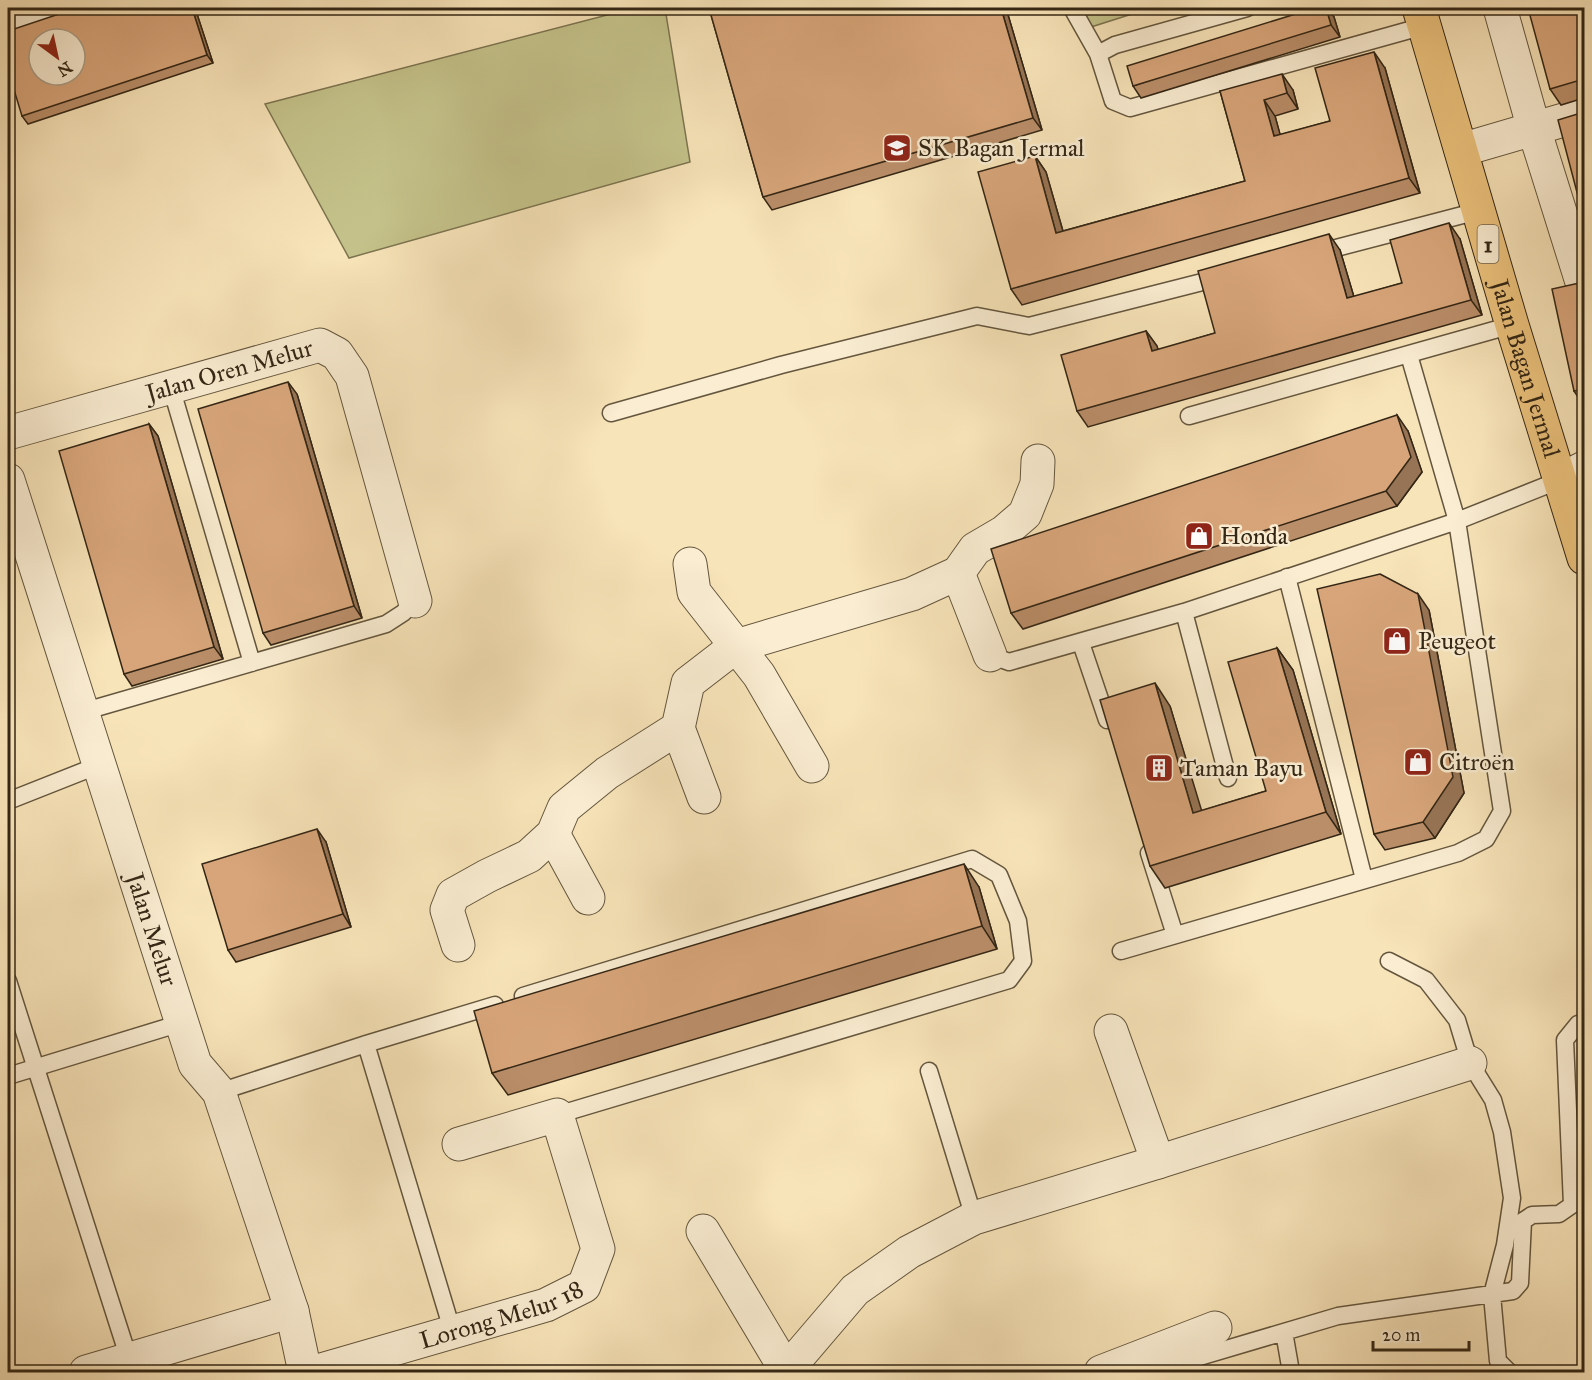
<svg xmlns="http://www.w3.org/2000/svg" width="1592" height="1380" font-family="'IM FELL Great Primer',serif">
	<rect width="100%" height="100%" fill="#f8e4b9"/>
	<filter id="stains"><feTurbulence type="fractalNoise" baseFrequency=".00333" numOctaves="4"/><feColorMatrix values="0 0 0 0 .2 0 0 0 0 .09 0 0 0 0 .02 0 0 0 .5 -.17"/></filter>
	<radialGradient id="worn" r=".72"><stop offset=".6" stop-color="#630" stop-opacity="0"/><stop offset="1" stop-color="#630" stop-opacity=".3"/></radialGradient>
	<!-- green -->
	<path fill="#c4c28a" stroke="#7c7450" stroke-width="1.5" d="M634 8H665L690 162 349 258 265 104Z
		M1082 8H1151L1091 27Z"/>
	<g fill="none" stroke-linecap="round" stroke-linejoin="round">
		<!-- lane casing -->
		<g stroke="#64563e" stroke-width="19">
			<path id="lane" d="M1072 8 1098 54 1113 101 1130 108 1424 26
				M1098 54 1115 45 1247 8
				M1317 253 1478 211
				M171 387 252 663
				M611 413 781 365 977 316 1029 326 1222 277
				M1189 416 1512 325
				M1287 577 1364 879
				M1184 612 1228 778
				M1081 643 1107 720
				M990 655 1009 662 1184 612 1457 521 1560 480
				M82 712 386 624 403 613 415 601
				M8 801 99 765
				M1149 853 1175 935
				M1121 951 1458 853 1486 839 1502 811 1457 521 1409 355
				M1389 961 1426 980 1457 1020 1470 1063 1493 1100 1502 1132 1512 1198 1505 1245 1492 1295 1498 1361 1509 1372
				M8 981 129 1359
				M523 996 972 859 999 875 1018 921 1023 961 1009 980 557 1115
				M366 1044 453 1333
				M929 1071 974 1218
				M8 1076 181 1023
				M219 1092 366 1044 495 1005
				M1284 1332 1291 1372
				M1157 1372 1169 1366 1338 1316 1513 1291 1520 1283 1523 1221 1532 1215 1559 1214 1572 1205 1565 1040 1578 1024 1584 1025"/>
		</g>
		<!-- street casing -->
		<g stroke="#64563e" stroke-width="35">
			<g id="street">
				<path d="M1500 8 1534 129 1581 279H1584"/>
				<path d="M8 21 48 8"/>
				<path d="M1461 150 1584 114"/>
				<path id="s1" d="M8 433 320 345 337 354 352 376 415 601"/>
				<path id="s2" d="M8 480 195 1064 219 1092 292 1311 305 1372"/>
				<path d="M1560 480 1584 468"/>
				<path d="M690 564 694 592 759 675 812 766"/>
				<path d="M958 573 990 655"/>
				<path d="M678 728 704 797"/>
				<path d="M553 834 588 898"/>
				<path d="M458 945 447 910 453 895 487 876 529 856 553 834 564 808 607 773 678 728 688 683 736 646 912 594 958 573 975 549 1004 532 1025 514 1037 484 1038 461"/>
				<path d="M1111 1031 1158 1162"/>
				<path d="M703 1231 786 1370"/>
				<path d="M86 1372 292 1311"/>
				<path id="s3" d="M314 1372 546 1305 584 1286 598 1249 557 1115 459 1144"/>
				<path d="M785 1372 855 1290 909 1252 974 1218 1158 1162 1470 1063"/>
				<path d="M1101 1372 1215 1328"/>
			</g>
		</g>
		<!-- primary casing -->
		<g stroke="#332615" stroke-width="35">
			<g id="primary">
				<path id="s4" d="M1419 8 1512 325 1584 558"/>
			</g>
		</g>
		<!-- lane -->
		<use href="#lane" stroke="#faedd2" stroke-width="16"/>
		<!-- street -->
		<use href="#street" stroke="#faedd2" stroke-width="33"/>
		<!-- primary -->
		<use href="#primary" stroke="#ecc27c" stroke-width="33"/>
	</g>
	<!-- wall -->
	<path fill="#ba8e69" stroke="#332615" stroke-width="1.5" d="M195 8 213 63 28 124 22 116Z
		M709 8H1006L1042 130 772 210 763 197Z
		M1584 8V98L1561 105 1550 89Z
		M1334 17 1340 37 1141 98 1133 86Z
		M1385 68 1420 193 1022 305 1011 289 1035 156 1046 172 1063 231 1245 181 1220 91 1293 90 1298 109 1275 116 1280 135 1330 121Z
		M1460 239 1482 315 1088 427 1077 411 1146 331 1157 346 1158 350 1215 333 1340 250 1354 297 1402 283Z
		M1584 282V406L1574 391Z
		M297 394 362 618 271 645 263 633Z
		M149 424 158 436 223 659 132 686 124 674Z
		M1408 431 1422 472 1397 506 1023 629 1011 613Z
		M1429 610 1464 793 1435 838 1385 850 1374 834Z
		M1277 648 1293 670 1341 834 1165 888 1150 866 1170 706 1201 811 1266 791Z
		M326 842 351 927 236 962 228 950Z
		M979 887 997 949 508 1095 492 1073Z"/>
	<!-- shaded-wall -->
	<path fill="#977455" stroke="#332615" stroke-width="1.5" d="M192 8H195L213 63 207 55Z
		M1001 8H1006L1042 130 1033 118Z
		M1326 8H1327L1334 17 1340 37 1331 25Z
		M1374 52 1385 68 1420 193 1409 178Z
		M1282 74 1293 90 1298 109 1287 93Z
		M1264 100 1275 116 1285 152 1274 136Z
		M1035 156 1046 172 1068 249 1056 233Z
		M1449 223 1460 239 1482 315 1471 300Z
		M1329 234 1340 250 1359 314 1347 298Z
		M1146 331 1157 346 1163 367 1152 351Z
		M288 382 297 394 362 618 354 606Z
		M1397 415 1408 431 1422 472 1397 506 1386 491Z
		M149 424 158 436 223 659 214 647Z
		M1418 594 1429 610 1464 793 1435 838 1423 822Z
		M1277 648 1293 670 1341 834 1326 812Z
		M1155 683 1170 706 1209 835 1193 813Z
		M317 829 326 842 351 927 343 914Z
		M964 864 979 887 997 949 982 926Z"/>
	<!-- building -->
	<path fill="#d8a57a" stroke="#332615" stroke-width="1.5" fill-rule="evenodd" d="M77 8H192L207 55 22 116 8 70V31ZM39 39H75V75H39Z
		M709 8H1001L1033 118 763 197Z
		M1315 8H1326L1331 25 1133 86 1127 66Z
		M1528 8H1584V79L1550 89Z
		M1374 52 1409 178 1011 289 978 172 1035 156 1056 233 1245 181 1220 91 1282 74 1287 93 1264 100 1274 136 1330 121 1315 68Z
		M1584 112V219L1558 120Z
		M1449 223 1471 300 1077 411 1061 355 1146 331 1152 351 1215 333 1198 271 1329 234 1347 298 1402 283 1390 240Z
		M1584 282V389L1574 391 1552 289Z
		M288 382 354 606 263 633 198 409Z
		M1397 415 1411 457 1386 491 1011 613 991 549Z
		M149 424 214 647 124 674 59 451Z
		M1380 574 1418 594 1453 777 1423 822 1374 834 1317 589Z
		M1277 648 1326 812 1150 866 1100 700 1155 683 1193 813 1266 791 1228 662Z
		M317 829 343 914 228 950 202 864Z
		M964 864 982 926 492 1073 474 1011Z"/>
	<!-- icons -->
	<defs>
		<g id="school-square" transform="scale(1.5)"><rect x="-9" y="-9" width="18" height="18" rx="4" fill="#8f2418" stroke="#faedd2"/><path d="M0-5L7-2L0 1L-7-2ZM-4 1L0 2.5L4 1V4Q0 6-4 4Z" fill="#fff"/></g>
		<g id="shop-square" transform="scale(1.5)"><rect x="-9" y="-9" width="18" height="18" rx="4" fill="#8f2418" stroke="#faedd2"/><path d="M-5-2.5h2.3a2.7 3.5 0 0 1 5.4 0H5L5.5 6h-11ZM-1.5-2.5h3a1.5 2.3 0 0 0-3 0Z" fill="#fff"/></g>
		<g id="building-square" transform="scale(1.5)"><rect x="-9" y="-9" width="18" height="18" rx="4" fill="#8f2418" stroke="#faedd2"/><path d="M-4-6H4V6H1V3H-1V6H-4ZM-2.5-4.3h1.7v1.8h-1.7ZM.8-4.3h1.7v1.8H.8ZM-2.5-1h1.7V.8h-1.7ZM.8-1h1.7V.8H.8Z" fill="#fff"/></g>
	</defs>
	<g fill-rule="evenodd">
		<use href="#school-square" x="897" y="148"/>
		<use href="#shop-square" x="1199" y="536"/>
		<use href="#shop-square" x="1397" y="641"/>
		<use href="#shop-square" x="1418" y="762"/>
		<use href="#building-square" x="1159" y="768"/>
	</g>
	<g text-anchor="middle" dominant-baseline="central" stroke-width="5" stroke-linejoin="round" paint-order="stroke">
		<!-- shield labels -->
		<rect fill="#faedd2" stroke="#6f624e" stroke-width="1.5" x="1477.5" y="225" width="21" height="38" rx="4.5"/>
		<g font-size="22" font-weight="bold" fill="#332615">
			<text x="1488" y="244">1</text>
		</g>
		<!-- poi labels -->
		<g font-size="24" fill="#332615" stroke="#faedd2" text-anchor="start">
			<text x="918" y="148">SK Bagan Jermal</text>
			<text x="1220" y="536">Honda</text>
			<text x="1418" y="641">Peugeot</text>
			<text x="1439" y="762">Citroën</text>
			<text x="1180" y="768">Taman Bayu</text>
		</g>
		<!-- street labels -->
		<g font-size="24" fill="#332615" stroke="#faedd2">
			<text stroke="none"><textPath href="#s4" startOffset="376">Jalan Bagan Jermal</textPath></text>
			<text stroke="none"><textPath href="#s1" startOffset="230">Jalan Oren Melur</textPath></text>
			<text stroke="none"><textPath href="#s2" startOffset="472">Jalan Melur</textPath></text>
			<text stroke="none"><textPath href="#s3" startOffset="196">Lorong Melur 18</textPath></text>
		</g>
	</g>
	<!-- margin -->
	<rect width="1592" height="1380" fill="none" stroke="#f8e4b9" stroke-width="30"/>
	<rect x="9" y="9" width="1574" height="1362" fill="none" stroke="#332615" stroke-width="3"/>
	<rect x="15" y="15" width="1562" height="1350" fill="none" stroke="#332615" stroke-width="1.5"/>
	<!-- north arrow -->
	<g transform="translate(57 57) rotate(147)"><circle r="28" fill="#faedd2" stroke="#aa9d86" stroke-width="1.5"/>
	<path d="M0-4.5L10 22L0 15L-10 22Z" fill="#8f2418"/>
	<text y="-9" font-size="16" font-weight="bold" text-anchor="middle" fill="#332615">N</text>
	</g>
	<!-- scale -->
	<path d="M1373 1341v9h96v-9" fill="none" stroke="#332615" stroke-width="3"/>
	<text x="1382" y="1341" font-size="18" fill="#332615" stroke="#faedd2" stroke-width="4.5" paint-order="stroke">20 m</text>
	<rect width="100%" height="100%" filter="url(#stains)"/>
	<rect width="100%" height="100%" fill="url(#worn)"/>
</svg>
